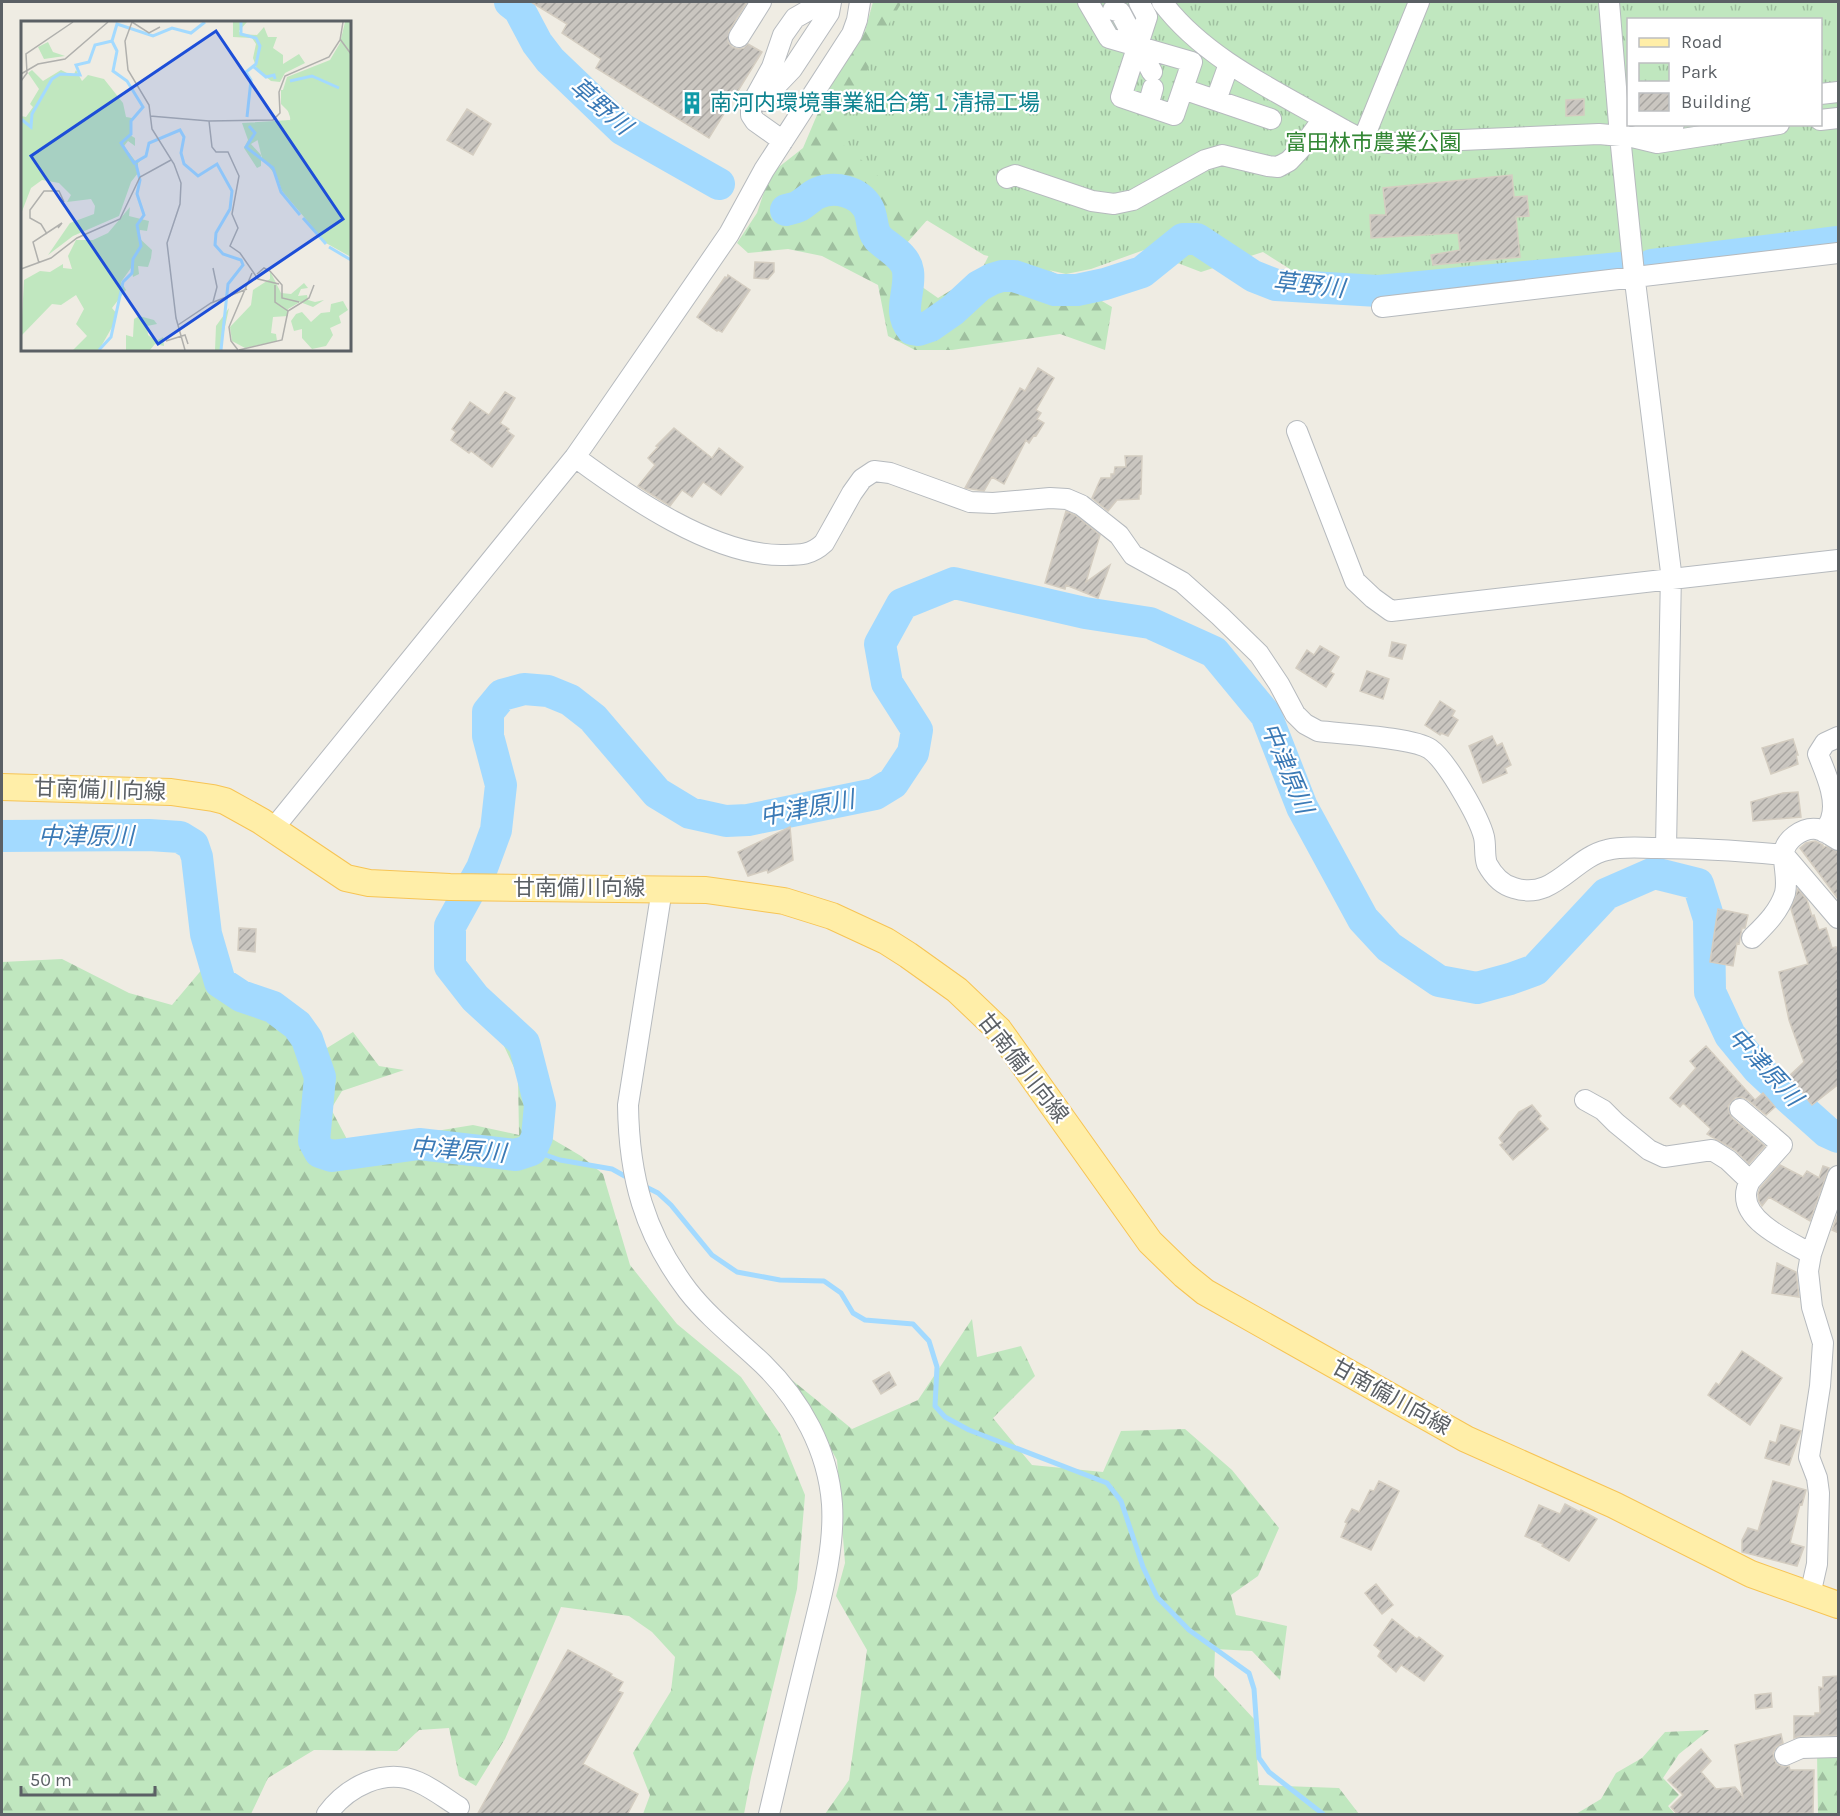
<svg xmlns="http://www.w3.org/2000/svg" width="1840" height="1816" font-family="Karla,'Noto Sans JP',sans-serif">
	<defs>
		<pattern id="forest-firs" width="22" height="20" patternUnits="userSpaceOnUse" patternTransform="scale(1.5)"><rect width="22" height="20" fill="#c0e7bf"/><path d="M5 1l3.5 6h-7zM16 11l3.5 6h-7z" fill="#9fbf9f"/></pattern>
		<pattern id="park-tufts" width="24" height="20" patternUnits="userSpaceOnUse" patternTransform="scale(1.5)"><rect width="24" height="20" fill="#c0e7bf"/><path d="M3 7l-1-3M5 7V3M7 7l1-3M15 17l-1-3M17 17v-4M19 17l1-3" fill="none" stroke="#9fbf9f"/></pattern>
		<pattern id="building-hatch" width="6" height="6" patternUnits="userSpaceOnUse" patternTransform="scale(1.5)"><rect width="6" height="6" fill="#cac6c0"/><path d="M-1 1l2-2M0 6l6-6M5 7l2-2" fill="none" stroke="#a7a4a0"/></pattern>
	</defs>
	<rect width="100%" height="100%" fill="#efece3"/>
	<!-- forest -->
	<path fill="url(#forest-firs)" d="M873 2H1039L928 219 906 244 915 282 938 298 980 273 990 253 1036 262 1112 307 1105 350 1060 334 952 350H915L888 336 878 285 822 256 788 249 748 253 737 243 757 213 770 174 803 148 831 82 865 31Z
		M62 959 129 993 172 1005 204 967 277 1013 309 1059 353 1032 379 1066 404 1070 342 1091 331 1109 350 1145 473 1125 519 1135 518 1076 504 1046 515 1047 529 1085 537 1130 581 1156 603 1174 630 1265 677 1324 741 1377 780 1434 805 1495 797 1589 751 1777 744 1814H643L650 1795 633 1753 671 1691 675 1657 652 1632 629 1616 561 1607 505 1739 476 1786 459 1776 449 1728 419 1730 397 1751 314 1750 268 1778 251 1814H2V962Z
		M972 1319 977 1357 1021 1346 1035 1376 993 1418 1032 1465 1103 1472 1121 1431 1185 1429 1232 1470 1279 1528 1258 1576 1231 1595 1236 1615 1287 1626 1280 1680 1252 1651 1215 1649 1214 1676 1254 1719 1259 1785 1339 1788 1359 1814H825L849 1780 867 1650 836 1596 845 1563 837 1460 792 1380 852 1429 918 1400Z
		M1709 1730 1679 1754 1663 1778 1679 1795 1668 1806 1675 1814H1576L1601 1799 1616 1773 1642 1758 1665 1732Z
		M1817 1752H1838V1814H1818Z"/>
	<!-- park -->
	<path fill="url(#park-tufts)" fill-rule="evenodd" d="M902 2H1838V238L1783 242 1697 254 1506 272 1379 287 1309 281 1263 252 1201 272 1144 250 1091 269 1066 274 984 255 905 207 870 167 836 139 887 27ZM1628 20H1820V124H1628Z"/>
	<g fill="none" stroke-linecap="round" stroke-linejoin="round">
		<!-- stream -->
		<path stroke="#a3daff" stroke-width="5" d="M531 1150 560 1160 612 1169 630 1179
			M644 1186 658 1193 671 1205 712 1255 737 1272 780 1280 824 1281 841 1293 853 1313 865 1320 913 1324 929 1341 937 1367 935 1406 945 1417 969 1430 1107 1483 1121 1501 1143 1567 1157 1597 1189 1630 1249 1673 1254 1689 1259 1758 1269 1772 1323 1814"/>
		<!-- river -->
		<path stroke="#a3daff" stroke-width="32" d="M510 2 519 9 537 43 550 60 622 129 719 184
			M786 210C790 209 795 208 799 206 806 202 811 196 818 193 835 186 858 191 868 208 873 217 871 230 878 238 888 248 906 256 908 271 911 292 897 311 912 329L918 330 930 326 953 310 979 286 992 279 1002 276H1014L1055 290H1077L1105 284 1142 272 1183 239H1197L1253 276 1276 285 1378 291 1620 268
			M1652 265 1838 242
			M2 836 149 835 180 837 193 845 197 857 206 934 220 982 241 996 273 1007 297 1025 307 1039 320 1077 314 1141 320 1152 332 1156 419 1144 516 1155 531 1150 537 1137 540 1105 524 1043 475 998 450 966V926L482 868 496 830 501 785 488 736V712L502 695 524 689 548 691 570 700 593 718 657 793 690 813 726 821 748 820 875 794 893 783 913 753 917 730 887 683 880 644 902 604 954 583 1085 613 1150 623 1214 652 1266 715 1302 807 1363 919 1389 947 1439 981 1477 988 1510 979 1535 970 1606 894 1654 873 1698 884 1709 919 1710 992 1730 1035 1758 1069 1789 1098 1827 1132 1838 1137"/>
	</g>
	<!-- building -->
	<path fill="url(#building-hatch)" stroke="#d4cdc1" stroke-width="1.5" d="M531 2H747L729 31 728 42 732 47 738 49 744 48 748 44 762 52 709 138 596 68 601 59 562 33 567 24Z
		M1584 99V115L1566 116V100Z
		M467 109 491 124 473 155 447 140Z
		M1512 175 1514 197 1527 196 1529 216 1516 217 1520 257 1433 265 1431 255 1460 250 1458 233 1371 238 1370 215H1386L1383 188Z
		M755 262 774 263V272L768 279 754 278Z
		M728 275 750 290 722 332 718 330 717 331 697 317 725 277 727 278Z
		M1038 368 1054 378 1036 410 1041 413 1037 419 1044 423 1036 436 1034 435 1029 443 1026 440 1004 484 992 477 984 491 965 488 1020 388 1025 391Z
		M505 392 515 398 500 423 509 429 507 431 514 436 492 467 471 451 469 453 451 440 456 432 452 429 470 402 489 415Z
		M674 428 712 458 719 448 743 467 721 495 703 482 692 497 682 490 670 506 638 486 655 465 648 458 658 447 656 446Z
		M1125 456H1142L1141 494 1139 495V499L1117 500 1108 511 1092 498 1101 478H1111V474H1114L1115 467H1126Z
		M1066 511 1075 515 1100 535 1086 582 1110 565 1098 598 1066 585 1065 589 1045 583Z
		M1392 642 1406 645 1402 659 1389 656Z
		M1320 646 1339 657 1330 672 1334 674 1326 687 1296 668 1307 650 1314 655Z
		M1367 671 1389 679 1383 699 1360 691Z
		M1440 701 1455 711 1452 716 1458 720 1448 736 1441 733 1440 735 1425 725Z
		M1492 736 1497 746 1502 743 1511 765 1505 768 1507 773 1483 783 1469 746Z
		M1793 739 1798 755H1796L1798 764 1771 774 1762 748Z
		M1798 792 1801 817 1753 821 1751 802 1783 793Z
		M790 827 793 860 768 873 767 870 748 876 738 852Z
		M1815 841 1823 845V848L1826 846 1839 852V900L1800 848 1806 843Z
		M1798 889 1807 900 1812 916 1814 915 1819 930 1826 928 1832 948 1836 947 1839 956V1084L1812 1105 1789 1076 1804 1062 1789 1020 1779 972 1808 964 1791 909Z
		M1718 909 1748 915 1745 928H1742L1739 944 1737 943 1733 966 1710 962Z
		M239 928 256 929 255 952 238 950Z
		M1706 1046 1755 1100 1763 1093 1775 1107 1766 1115 1748 1100 1742 1097 1735 1098 1728 1106 1729 1112 1732 1118 1765 1146 1749 1164 1735 1150 1707 1134 1711 1129 1683 1103 1680 1107 1670 1098 1696 1068 1690 1061Z
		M1532 1105 1541 1116 1538 1119 1548 1129 1513 1160 1500 1145 1503 1143 1499 1138 1519 1112Z
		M1780 1165 1803 1177 1807 1171 1819 1178 1823 1166 1829 1168 1810 1221 1769 1197 1762 1206 1759 1201 1758 1194 1760 1188Z
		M1839 1211V1233L1832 1230Z
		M1777 1263 1796 1272 1799 1297 1772 1293Z
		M1742 1351 1782 1378 1750 1425 1708 1395 1716 1383 1719 1385Z
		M889 1372 896 1385 881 1394 873 1381Z
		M1781 1425 1801 1431 1789 1465 1765 1458 1770 1441 1776 1443Z
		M1379 1481 1399 1491 1371 1550 1341 1537 1347 1523 1345 1522 1352 1509 1359 1512 1370 1490 1374 1491Z
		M1773 1481 1806 1490 1802 1505 1800 1504 1790 1543 1804 1547 1797 1566 1742 1552V1540L1748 1528 1758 1531Z
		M1565 1504 1580 1512 1581 1510 1597 1519 1569 1561 1542 1546 1543 1544 1525 1536 1539 1505 1560 1514Z
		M1376 1584 1393 1605 1382 1614 1365 1593Z
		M1392 1619 1417 1639 1419 1637 1443 1656 1424 1681 1401 1665 1396 1672 1378 1656 1381 1651 1374 1645Z
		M568 1650 612 1674 611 1676 623 1682 618 1691 623 1693 583 1764 638 1794 627 1815H477Z
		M1839 1676V1735L1801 1736 1794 1738V1716H1815V1713H1820L1819 1687 1823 1688V1677Z
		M1771 1693 1772 1707 1756 1709 1755 1695Z
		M1781 1734 1783 1743 1776 1747 1773 1753 1774 1759 1777 1764 1783 1767 1789 1766 1790 1770H1814L1813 1813 1678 1815 1671 1807 1683 1795 1668 1780 1701 1749 1711 1761 1701 1772 1716 1789 1735 1787 1743 1797 1735 1745Z"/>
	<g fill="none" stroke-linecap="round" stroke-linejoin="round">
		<!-- minor casing -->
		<g stroke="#b6babe" stroke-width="22">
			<path id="minor" d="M1088 2 1109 38 1192 62 1174 115 1121 97 1147 17 1139 2
				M1162 2C1205 60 1282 94 1344 130L1363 140 1391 143 1599 134 1632 137 1657 143 1779 124
				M1609 2 1620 136 1634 273 1671 572 1666 848
				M1113 10 1120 12 1152 72
				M739 37 761 2
				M1183 89 1271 119
				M1820 94 1838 92
				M1216 100 1229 64
				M765 101 770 92 792 69 829 13 831 2
				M1148 106 1153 88
				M1820 120 1838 118
				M1634 137 1674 124
				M1363 140 1419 2
				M783 141 755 121 751 115V105L772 67 783 35 795 18 809 10 829 4
				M1007 178 1015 175 1092 201 1114 204 1133 200 1205 160 1222 155 1268 166 1278 167 1289 161 1303 146 1323 119
				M1382 307 1838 253
				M1297 431 1355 581 1373 598 1391 611 1838 560
				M575 457C629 497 713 555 781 555 799 555 810 556 824 543L852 493 862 479 874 471 890 473 970 502 993 503 1050 498 1067 499 1081 505 1119 535 1133 555 1182 582 1220 616 1259 654 1279 684 1295 714 1305 724 1318 731C1342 734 1413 737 1430 749 1447 761 1479 817 1484 837 1486 846 1484 856 1487 864 1493 875 1502 885 1514 888 1554 901 1572 858 1607 850 1622 846 1640 848 1657 848 1699 848 1741 851 1784 855L1838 918
				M273 829 575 457 598 424 729 234 764 170 852 34 857 20 860 2
				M1824 832C1826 828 1830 823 1831 819 1838 799 1825 772 1818 754L1825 743 1838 737
				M662 889 628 1105C629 1177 644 1233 688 1291 710 1319 738 1340 763 1364 801 1401 828 1450 832 1504 835 1552 820 1600 809 1647 795 1703 782 1759 769 1814
				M1752 938C1765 925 1779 912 1785 893 1788 880 1784 869 1784 856 1783 840 1803 827 1817 829 1825 831 1832 836 1838 840
				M1585 1100 1603 1110 1616 1123 1649 1150 1664 1157 1712 1150 1728 1160 1750 1181C1748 1185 1746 1190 1746 1195 1745 1223 1791 1242 1811 1254
				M1740 1109 1782 1145 1750 1181
				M1810 1595 1817 1564 1819 1493 1817 1478 1809 1457 1820 1386 1823 1343 1812 1307 1808 1271 1811 1254 1838 1176
				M1785 1755 1801 1748 1838 1747
				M327 1814C347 1787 384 1767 418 1782 432 1788 445 1798 459 1807"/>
		</g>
		<!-- major casing -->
		<g stroke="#f7c454" stroke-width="28">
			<path id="major" d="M2 787 171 792 213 798 225 801 261 821 346 878 369 883 450 887 706 890 784 901 832 916 886 941 908 955 957 990 999 1030 1150 1242 1184 1275 1205 1292 1466 1439 1614 1505 1751 1574 1838 1605"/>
		</g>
		<!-- minor -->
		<use href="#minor" stroke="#fff" stroke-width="20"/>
		<!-- major -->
		<use href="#major" stroke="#ffeea8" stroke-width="26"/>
	</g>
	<!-- icons -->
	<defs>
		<g id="building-bare" transform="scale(1.8)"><path d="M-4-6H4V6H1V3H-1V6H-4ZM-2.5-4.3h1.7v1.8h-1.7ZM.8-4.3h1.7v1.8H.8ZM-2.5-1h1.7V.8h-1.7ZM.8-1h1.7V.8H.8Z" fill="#0f9aa8" stroke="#fff" stroke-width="2.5" paint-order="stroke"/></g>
	</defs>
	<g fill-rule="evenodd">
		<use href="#building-bare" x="692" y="103"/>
	</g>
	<g text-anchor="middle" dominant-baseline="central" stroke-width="4.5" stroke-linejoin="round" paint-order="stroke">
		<!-- culture labels -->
		<g font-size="22" fill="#0d838f" stroke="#fff" text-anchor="start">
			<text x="710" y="103">南河内環境事業組合第１清掃工場</text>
		</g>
		<!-- park labels -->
		<g font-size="22" fill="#318633" stroke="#fff">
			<text x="1373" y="143">富田林市農業公園</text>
		</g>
		<!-- street labels -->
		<g font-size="22" fill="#5b6065" stroke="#fff">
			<text transform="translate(100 790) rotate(2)">甘南備川向線</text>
			<text x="579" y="888">甘南備川向線</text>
			<text transform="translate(1023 1068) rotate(52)">甘南備川向線</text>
			<text transform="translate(1391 1397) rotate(29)">甘南備川向線</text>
		</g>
		<!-- water labels -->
		<g font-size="24" font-style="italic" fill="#3b7ab6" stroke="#fff">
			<text transform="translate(601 106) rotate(41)">草野川</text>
			<text transform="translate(1309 285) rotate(6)">草野川</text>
			<text transform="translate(1287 768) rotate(67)">中津原川</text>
			<text transform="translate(807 808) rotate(-11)">中津原川</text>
			<text x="86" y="836">中津原川</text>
			<text transform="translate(1765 1067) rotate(47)">中津原川</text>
			<text transform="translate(458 1150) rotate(4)">中津原川</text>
		</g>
	</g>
	<!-- overview -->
	<g transform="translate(21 21)">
		<rect width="330" height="330" fill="#efece3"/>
		<path d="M212 1H226L218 10 220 13 236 14 243 6 247 16H256L252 27 262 34V43L278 33 284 42 264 52 259 61 250 60 236 48 232 37 235 23 231 17 212 16ZM27 21 32 31 44 35 23 38 17 26ZM11 49 22 60 40 49 52 55 55 49 61 60 67 54 83 58 102 82 105 96 111 97 109 114 114 117V125L107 120 103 125 115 141 124 135 117 142V152L110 161 98 195 52 215 27 234 49 202 73 193 74 185 70 178 46 181 50 174 38 162 21 159 10 167 0 193V95L5 96 12 86 9 83 18 68 7 52ZM260 69H264L273 97 230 123 240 134V145L236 147 223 127 227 119 221 102 269 99 270 93 260 83ZM109 186 108 195 128 200 126 210 119 209 117 216 131 229 130 237 127 246 117 245 118 253 112 256 110 247 100 261 105 269 91 287 96 293 94 301 78 329H52L66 315 55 303 63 288 55 274 40 284 31 283 0 315 3 259 19 250 29 251 42 243V247L51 248 47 235 55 219H72L87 212ZM249 250 260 272 270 273 283 262 287 267 280 268 277 275 286 274 287 279 294 281 303 279 292 286 279 281 267 288V295L252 296 250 312 255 313 256 320 224 327 211 320 209 306 230 284 232 269 249 258ZM322 280 327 289 318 295 320 302 309 307 312 314 305 325 291 328 281 317V308L273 310 270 300 275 293 281 291 290 301 300 292 309 291 310 283ZM208 287 199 329H194L195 305ZM118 295 133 299 136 303 126 305 127 314 135 320 142 316 143 325 134 323 129 329H105V314L112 316 113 298Z" fill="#c0e7bf"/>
		<path d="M324 1H330V236L305 222 261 170 256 156 241 137 236 117 239 105 270 99 261 72 266 56 309 39 319 22Z" fill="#c0e7bf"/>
		<path fill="none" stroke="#a3daff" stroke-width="3" d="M220 1V13L235 17 239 25 235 43 225 51 230 59 226 96M91 20 96 30 92 50 106 60 122 86 110 100V113L100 122 113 142 125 135 128 122 159 109 163 116 160 132 163 143 177 155 196 143 211 170 209 188 195 212 194 224 202 233 220 239 222 244 207 263 200 329M91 20 96 3 132 15 151 7 170 12 184 1M233 46 245 56 253 54 254 58M269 60 291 55 318 67M0 98 10 106 11 93 31 58 39 53 59 54 55 44 68 41 74 24 91 20M228 105 234 112 225 126 252 147 260 171 279 194M282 197 305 223M308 226 330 239M78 329 90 316 102 261 111 252 112 238 120 225 116 204 123 194 116 173 119 159 115 143"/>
		<path fill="none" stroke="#b0b0ad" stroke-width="1.5" d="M111 1 128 12 139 6M111 1 104 20 107 49 128 84 131 108 153 143 160 162 159 183 146 222 155 297 164 329M319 18 330 33M0 53 17 43 44 38 87 1M0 60 6 52 5 33 52 1M129 95 188 100 252 99 259 92 258 71 264 55 308 36 319 19 322 1M188 100 191 126 195 131H207L218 155 211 193 217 207 209 225 219 232 237 258 258 263M26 213 20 203 9 197V189L23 170H38L43 181M18 242 12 221 41 202 37 207M0 248 30 237 56 217 99 198 119 156 150 139M236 253 243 247 249 250 261 264V277L278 281M254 264V281L267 290M192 281 196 266 192 247M157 304 190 282 226 268M145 320 164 314 167 323M217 329 210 320 208 306 231 252M218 329 261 319 267 290 288 277 293 264"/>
		<path fill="#1d4ed8" fill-opacity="0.15" stroke="#1d4ed8" stroke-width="3" d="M195 10 322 198 137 323 10 135Z"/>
		<rect width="330" height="330" fill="none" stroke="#5b6065" stroke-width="3"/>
	</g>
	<!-- border -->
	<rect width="1840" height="1816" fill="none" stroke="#5b6065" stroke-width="6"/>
	<!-- legend -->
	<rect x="1627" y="18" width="195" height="108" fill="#ffffff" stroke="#bdbfc1" stroke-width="1.5"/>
	<rect x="1639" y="38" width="30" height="9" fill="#ffeea8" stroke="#bdbfc1" stroke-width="1.5"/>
	<text x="1681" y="48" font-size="18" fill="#5b6065">Road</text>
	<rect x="1639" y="63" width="30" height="18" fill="url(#park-tufts)" stroke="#bdbfc1" stroke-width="1.5"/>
	<text x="1681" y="78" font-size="18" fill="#5b6065">Park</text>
	<rect x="1639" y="93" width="30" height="18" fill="url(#building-hatch)" stroke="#bdbfc1" stroke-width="1.5"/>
	<text x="1681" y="108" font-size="18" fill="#5b6065">Building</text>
	<!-- scale -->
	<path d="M21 1786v9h134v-9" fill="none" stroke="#5b6065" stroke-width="3"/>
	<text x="30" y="1786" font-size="18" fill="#5b6065" stroke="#ffffff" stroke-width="4.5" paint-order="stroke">50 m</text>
</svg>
